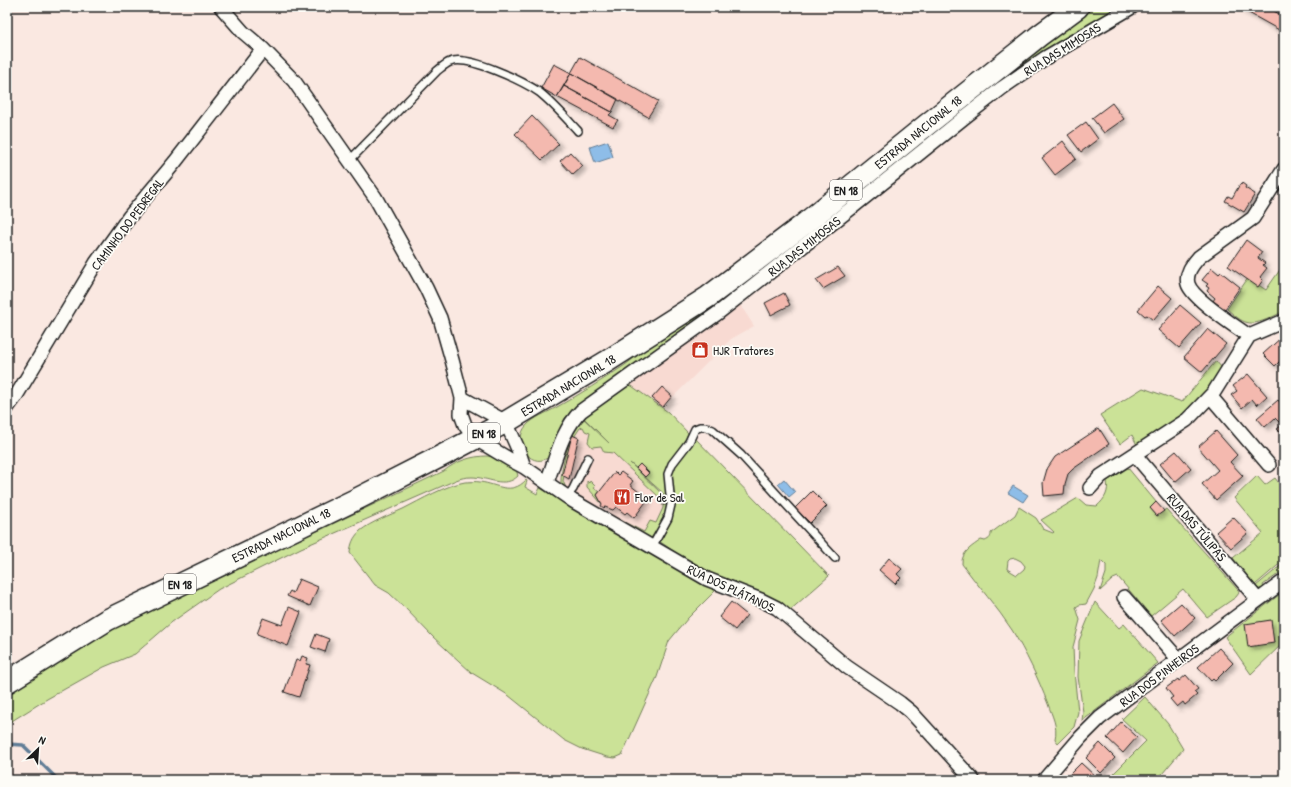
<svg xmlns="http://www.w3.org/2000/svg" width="1291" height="787" font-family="'Patrick Hand',sans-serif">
	<defs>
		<filter id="shadow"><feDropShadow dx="3.5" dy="3.5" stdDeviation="2" flood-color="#0004"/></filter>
	</defs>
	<rect width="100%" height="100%" fill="#fae8e1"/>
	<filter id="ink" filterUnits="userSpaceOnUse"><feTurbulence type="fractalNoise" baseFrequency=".025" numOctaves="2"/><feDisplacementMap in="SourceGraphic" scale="8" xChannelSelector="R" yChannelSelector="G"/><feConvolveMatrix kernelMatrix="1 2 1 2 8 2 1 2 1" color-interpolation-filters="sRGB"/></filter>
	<g filter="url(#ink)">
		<!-- built -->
		<path fill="#f8dad2" d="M739 303 754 326 731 339 662 408 630 385Z
			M582 419 662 494 667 503V511L662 522 652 538 629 527 561 486 560 480 569 442 577 425Z"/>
		<!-- green -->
		<path fill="#cbe297" stroke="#747f5a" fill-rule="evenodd" d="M1091 7H1119L1059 42 1022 65 972 102 849 203 714 309 609 385 575 408 565 418 548 458C528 469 513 440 526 426 534 417 547 413 557 407 580 394 603 380 625 365L1060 28Z
			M1284 264V309C1280 314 1276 315 1270 318 1249 327 1244 324 1227 309L1248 278 1266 290Z
			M1216 361 1222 368C1217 375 1213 383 1208 389 1190 413 1161 428 1137 445L1132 435 1120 444 1100 415 1143 388 1182 402Z
			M629 384 668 412 688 433C684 444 666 467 665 475 664 485 667 497 669 507L663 493 645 477 649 473 636 468 630 463 663 495 660 498 613 453 604 452 601 446 592 447 588 442 590 433 585 431 583 427 580 428 576 434 571 443 563 481 567 490 561 486C560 466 570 433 583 418L609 443 583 417Z
			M694 437 829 576 788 612C743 590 699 570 659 541 670 527 675 513 673 495 672 487 670 479 673 470 676 458 687 447 694 437Z
			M487 456 493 457 516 469 518 476C505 489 487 477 472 477 466 477 461 478 456 480L301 548 219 589 172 622 135 654 104 667 47 699 7 724V689L128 621 444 471C456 461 472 456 487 456Z
			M1128 468 1156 502 1150 508 1157 516 1166 509 1238 590 1239 593 1236 597 1207 617 1183 589 1151 616 1118 577 1113 579 1100 591 1106 573V565L1101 560 1098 578 1094 589 1086 604 1079 605 1076 607 1080 620 1073 647 1074 671 1078 712 1074 727 1058 743 1055 739C1058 726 1052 716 1048 704 1038 678 1026 653 1012 630 997 607 978 586 962 564 961 552 973 546 981 540L985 541C990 539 991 537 991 533L1015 515 1019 507 1036 518 1043 529 1053 533 1054 532 1041 520 1078 498 1086 505 1097 506C1105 499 1109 492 1107 481ZM1015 558 1021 561 1025 566 1024 569 1017 575 1007 569 1008 561 1010 559Z
			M1257 476 1265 485 1275 478 1284 490V560L1255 585 1233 558 1263 533 1234 498Z
			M526 480 527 481 525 487 537 494 540 488 622 537 717 589 688 618 669 641 657 677 622 755 615 758 607 757 582 749 564 740 508 695 472 673 433 637 405 608 389 593 375 585 350 553C351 544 353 538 360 531 371 522 390 515 403 509 421 500 446 485 465 482 470 482 475 481 480 482 497 484 511 496 526 480Z
			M587 481 589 483 590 481 595 486 594 488 599 492 597 495 602 504 587 487Z
			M667 504V509L665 514H664L662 516 664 517 658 528 651 538 627 526 608 514 644 532 650 521 656 523 663 508V505Z
			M1284 563V570L1263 585 1264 588 1259 589 1256 586Z
			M1284 591V642L1251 674 1225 637Z
			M1095 602 1119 628 1124 624 1158 663 1082 721 1083 712 1078 677 1079 641Z
			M1145 697 1168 724 1183 749 1157 780H1107L1146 741 1122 719Z"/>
		<!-- water -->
		<path fill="#8ebde8" stroke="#607d96" d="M608 141 613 157 595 163 590 147Z
			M784 479 795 492 789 497 778 484Z
			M1013 486 1028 495 1023 502 1008 493Z"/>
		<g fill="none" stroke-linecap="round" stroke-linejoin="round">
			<!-- stream -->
			<path stroke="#607d96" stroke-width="3.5" d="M7 744 23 745 55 777 62 780"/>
		</g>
		<!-- building -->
		<path fill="#f4b9af" stroke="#1c1c1c" filter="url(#shadow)" d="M1238 7H1270L1275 9 1274 11 1284 17V24L1281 31Z
			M580 57 658 101 648 117 571 73Z
			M554 64 571 73 557 97 541 88Z
			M571 73 618 99 612 112 564 86Z
			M564 86 612 112 609 115 618 120 613 127 557 97Z
			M1112 103 1124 119 1104 133 1092 118Z
			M532 116 559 144 542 160 515 134Z
			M1086 122 1098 139 1081 152 1068 135Z
			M1063 141 1076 159 1055 175 1042 158Z
			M570 152 583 166 573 175 560 161Z
			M1242 183 1246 186 1245 188 1255 194 1244 212 1225 201 1228 196 1232 198 1240 184 1241 185Z
			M1246 240 1262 252 1258 258 1265 263 1263 265 1267 268 1260 277 1263 280 1258 287 1228 266Z
			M838 267 845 276 823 289 816 280Z
			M1212 268 1219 274 1221 272 1240 287 1225 309 1213 301 1215 298 1207 291 1209 288 1206 286 1208 284 1202 280Z
			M1158 286 1172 298 1153 320 1147 315 1145 316 1138 310Z
			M784 293 790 305 771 315 765 303Z
			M1180 305 1201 323 1179 348 1158 330Z
			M1208 329 1226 344 1202 372 1184 357Z
			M1283 336 1284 337V357L1275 366 1263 354Z
			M1248 374 1267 396 1257 405 1252 399 1242 408 1231 395 1237 391 1233 386Z
			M662 387 672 396 663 407 652 398Z
			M1278 400 1284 407V436L1277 429 1282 425 1275 418 1265 427 1257 418Z
			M1099 428 1109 444 1073 469 1068 474 1065 484 1064 494 1044 496 1043 483 1047 469 1055 457Z
			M1216 431 1237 455 1230 462 1243 476 1216 500 1202 484 1218 470 1198 447Z
			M572 435 579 438 577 444 569 479 562 475Z
			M1176 451 1191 468 1175 482 1160 464Z
			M640 464 649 473 645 477 636 468Z
			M615 472 618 475 621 472 633 481 630 485 648 499 634 518 627 512 625 514 616 507 613 510 605 507 604 508 601 506 602 504 597 495Z
			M812 491 827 506 810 523 795 508Z
			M663 495 667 504 663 505 660 498Z
			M1156 502 1164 511 1157 516 1150 508Z
			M1233 517 1248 533 1231 548 1216 532Z
			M889 558 902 569 897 574 901 578 895 584 879 570Z
			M299 579 318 587 310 606 287 596 290 591 293 593Z
			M731 602 747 615 735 630 719 617Z
			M1181 603 1195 618 1175 636 1161 620Z
			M289 607 301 612 288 646 257 634 263 618 282 625Z
			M1271 620 1274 643 1248 647 1245 624Z
			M316 634 329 639 325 652 311 647Z
			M1219 648 1233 663 1215 681 1213 679 1211 681 1198 667Z
			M302 656 308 658 306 664 310 665 299 697 284 692 296 660 300 661Z
			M1186 675 1198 689 1194 692 1197 695 1185 705 1183 702 1177 707 1170 699 1173 697 1166 688 1178 679 1179 681Z
			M1121 722 1137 737 1123 753 1107 738Z
			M1100 743 1115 758 1101 773 1086 758Z
			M1081 763 1097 778 1094 780H1066L1065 779Z"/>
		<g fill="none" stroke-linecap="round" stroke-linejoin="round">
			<!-- lane casing -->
			<g stroke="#1c1c1c" stroke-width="10">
				<path id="lane" d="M350 160 437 71C441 68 445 64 450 62 467 54 524 82 539 92 553 103 566 118 578 131
					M567 497 573 489 588 458
					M652 547 668 518 671 505 668 474 672 464 689 442 695 429 700 427H706L713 430 741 455 835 558"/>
			</g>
			<!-- street casing -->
			<g stroke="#1c1c1c" stroke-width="16">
				<path id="street" d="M221 7 243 32 263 49
					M1249 336C1236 327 1192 298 1188 284 1185 273 1193 264 1199 257L1253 218 1284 169
					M1211 397 1269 465
					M462 398 506 422 518 449 524 467
					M7 408 16 396 96 263 129 217 175 162 263 49 294 81 375 197 426 288 440 318 452 360 462 398 461 414 465 425 474 438 509 459 524 467 573 501 707 579 761 600 777 608 847 667 900 703 911 712 973 780
					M1135 455 1258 600
					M547 482C556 458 562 430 581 411L718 313 854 206 966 116 1002 88 1045 58 1132 7
					M1090 488 1101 476 1187 420 1214 392 1249 336 1284 321
					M1124 597 1179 660
					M1044 780 1081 737 1100 718 1284 581"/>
			</g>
			<!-- primary casing -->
			<g stroke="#1c1c1c" stroke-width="24">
				<path id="primary" d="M7 682 107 620 359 498 451 451 506 422 606 362 708 297 803 225 924 127 1040 35 1078 7"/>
			</g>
			<!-- lane -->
			<use href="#lane" stroke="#fdfcf7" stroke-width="7"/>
			<!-- street -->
			<use href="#street" stroke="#fdfcf7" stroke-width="13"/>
			<!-- primary -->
			<use href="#primary" stroke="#fdfcf7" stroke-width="21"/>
		</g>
	</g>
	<!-- icons -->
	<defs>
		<g id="shop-square" transform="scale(0.9)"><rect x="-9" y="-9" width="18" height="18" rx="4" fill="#c8321e" stroke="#fdfcf7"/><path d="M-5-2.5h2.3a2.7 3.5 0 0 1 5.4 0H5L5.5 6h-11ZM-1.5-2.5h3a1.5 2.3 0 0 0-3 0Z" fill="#fff"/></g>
		<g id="restaurant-square" transform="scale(0.9)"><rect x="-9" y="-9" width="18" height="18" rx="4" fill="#c8321e" stroke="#fdfcf7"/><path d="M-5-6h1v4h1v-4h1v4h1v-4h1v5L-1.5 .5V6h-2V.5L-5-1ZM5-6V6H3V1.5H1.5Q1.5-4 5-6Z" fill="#fff"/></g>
	</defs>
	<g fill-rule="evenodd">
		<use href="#shop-square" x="700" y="350"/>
		<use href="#restaurant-square" x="622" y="497"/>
	</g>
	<g text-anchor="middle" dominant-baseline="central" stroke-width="3.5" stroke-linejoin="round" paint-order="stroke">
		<!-- shield labels -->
		<g fill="#fdfcf7" stroke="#605f5e" stroke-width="1">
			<rect x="830" y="180" width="32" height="20" rx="3"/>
			<rect x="468" y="423" width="32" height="20" rx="3"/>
			<rect x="164" y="574" width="32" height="20" rx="3"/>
		</g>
		<g font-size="12" font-weight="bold" fill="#1c1c1c">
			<text x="846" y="190">EN 18</text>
			<text x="484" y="433">EN 18</text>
			<text x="180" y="584">EN 18</text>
		</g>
		<!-- street labels -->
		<g font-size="13" fill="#1c1c1c" stroke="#fdfcf7">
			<text transform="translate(1062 49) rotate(-32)">RUA DAS MIMOSAS</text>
			<text transform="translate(918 132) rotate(-39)">ESTRADA NACIONAL 18</text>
			<text transform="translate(127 224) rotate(-53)">CAMINHO DO PEDREGAL</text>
			<text transform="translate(804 246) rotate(-38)">RUA DAS MIMOSAS</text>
			<text transform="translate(568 385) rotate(-31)">ESTRADA NACIONAL 18</text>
			<text transform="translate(1197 527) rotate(50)">RUA DAS TÚLIPAS</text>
			<text transform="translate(281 535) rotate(-26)">ESTRADA NACIONAL 18</text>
			<text transform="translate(731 588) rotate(25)">RUA DOS PLÁTANOS</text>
			<text transform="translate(1159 675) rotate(-37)">RUA DOS PINHEIROS</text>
		</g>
		<!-- poi labels -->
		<g font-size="13" fill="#1c1c1c" stroke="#fdfcf7" text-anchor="start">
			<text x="713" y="350">HJR Tratores</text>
			<text x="635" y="497">Flor de Sal</text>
		</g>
	</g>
	<!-- margin -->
	<rect width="1291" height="787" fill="none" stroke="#fdfcf7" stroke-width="24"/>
	<rect x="12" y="12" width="1267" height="763" fill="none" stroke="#1c1c1c" stroke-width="1.5" filter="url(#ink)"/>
	<!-- north arrow -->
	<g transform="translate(38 749) rotate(25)" stroke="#fdfcf7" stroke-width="3" paint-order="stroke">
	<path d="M0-3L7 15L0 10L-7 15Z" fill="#1c1c1c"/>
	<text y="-6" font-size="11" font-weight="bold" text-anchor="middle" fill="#1c1c1c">N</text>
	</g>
</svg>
